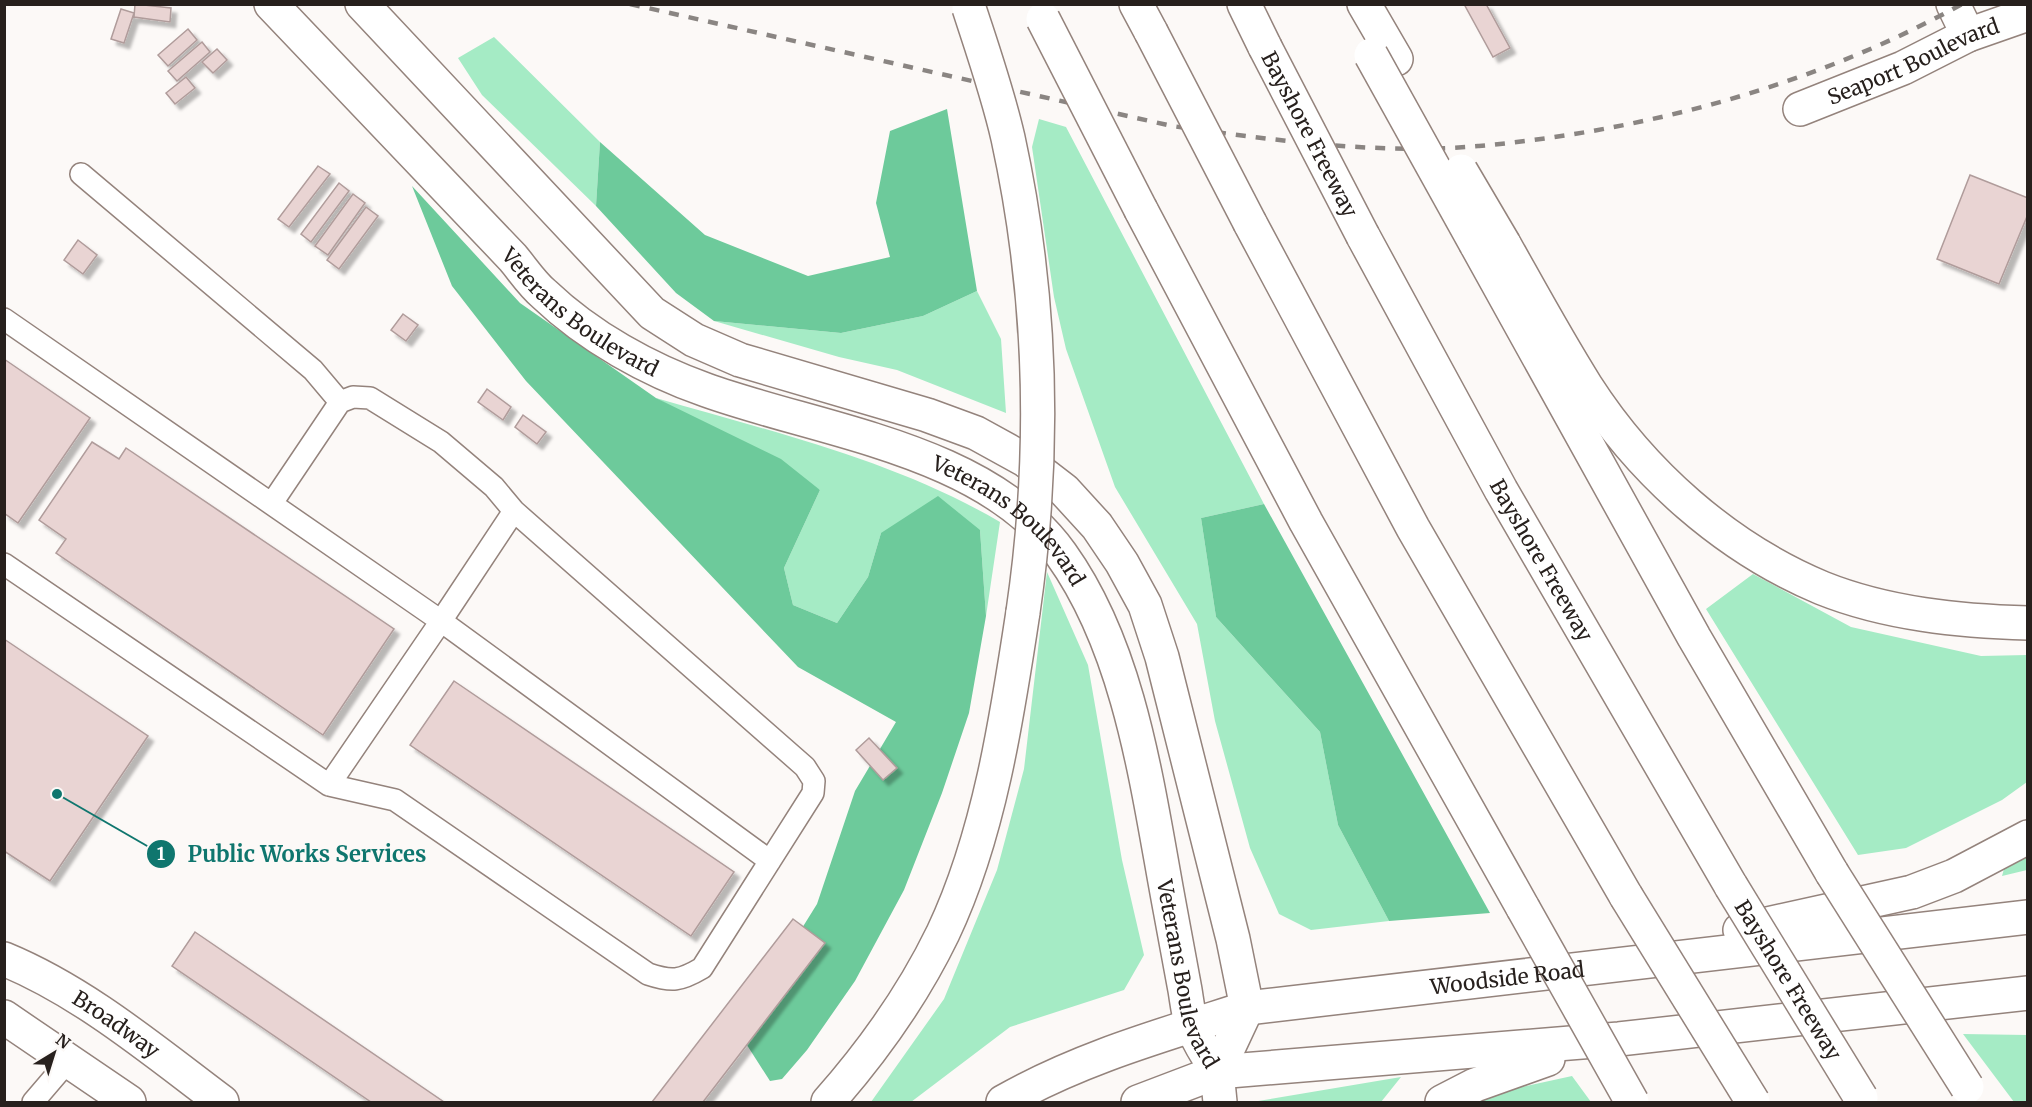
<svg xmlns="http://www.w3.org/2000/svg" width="2032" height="1107" font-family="Merriweather,serif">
	<defs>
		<filter id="shadow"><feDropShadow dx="5.5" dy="5.5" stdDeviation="1.5" flood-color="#0004"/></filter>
	</defs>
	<rect width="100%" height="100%" fill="#fcf9f7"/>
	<!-- green -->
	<path fill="#a5ebc5" d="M494 37 600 142 596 206 482 95 458 58Z
		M1039 119 1066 127 1264 504 1201 518 1216 617 1320 732 1338 825 1389 921 1311 930 1279 914 1250 848 1215 721 1197 624 1115 487 1066 349 1054 297 1032 147Z
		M977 291 1001 339 1006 413 897 370 839 357 714 321 841 333 923 316Z
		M656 398C773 432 894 460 1000 522L986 616 980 530 881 533 868 577 837 623 793 605 784 568 820 490Z
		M1047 572 1088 665 1122 860 1144 955 1124 990 1010 1027 911 1102H871L944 999 997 870 1024 769Z
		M1753 574 1851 627 1981 656 2027 655V782L2002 800 1906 848 1858 855 1706 609Z
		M2027 849V870L2002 876 2006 862Z
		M1963 1034 2027 1035V1102H2014Z
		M1572 1076 1591 1102H1478L1494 1093Z
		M1401 1077 1381 1102H1252Z"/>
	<!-- forest -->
	<path fill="#6dca9b" d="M947 109 977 291 923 316 841 333 714 321 676 293 596 206 600 142 705 235 808 276 890 257 876 203 890 131Z
		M412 186 520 303 656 398 781 459 820 490 784 568 793 605 837 623 868 577 881 533 938 496 980 530 986 616 969 713 942 793 904 890 855 981 807 1050 782 1079 770 1081 738 1031 817 904 855 791 896 722 798 667 526 381 452 286Z
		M1264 504 1490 913 1389 921 1338 825 1320 732 1216 617 1201 518Z"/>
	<!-- building -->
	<path fill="#e9d4d3" stroke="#b09c9b" stroke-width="1.5" filter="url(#shadow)" d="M135 4 171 8 170 22 134 17Z
		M1464 4H1486L1510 48 1493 57Z
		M121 9 134 13 124 43 111 39Z
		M188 29 197 40 168 66 158 55Z
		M202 42 210 52 177 81 168 71Z
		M217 49 227 60 213 73 202 62Z
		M186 77 195 88 175 104 166 93Z
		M318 166 330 174 289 227 278 219Z
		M1970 175 2028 198V214L1999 284 1937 259Z
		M339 183 349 191 311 242 301 234Z
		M353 194 365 203 328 255 315 246Z
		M366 207 378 216 339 269 327 260Z
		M78 240 97 255 83 274 64 260Z
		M403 314 418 325 406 341 391 330Z
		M4 359 90 418 18 523 4 513Z
		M487 389 511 407 503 420 478 402Z
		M523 415 546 432 537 444 515 427Z
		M92 442 119 459 126 448 394 629 323 735 56 553 66 539 39 520Z
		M4 639 148 736 50 881 4 851Z
		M454 681 734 872 691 936 410 745Z
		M869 738 897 768 883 780 856 750Z
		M793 919 825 943 703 1102H652Z
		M195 932 444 1102H371L172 966Z"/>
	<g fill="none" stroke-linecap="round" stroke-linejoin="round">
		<!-- lane casing -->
		<g stroke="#94837c" stroke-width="24">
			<path id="lane" d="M81 174 313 370 340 402
				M4 319 441 621 329 785 4 564
				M272 503 340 402 353 397 370 398 441 442 494 487 514 511
				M329 785 395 800 648 974C672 982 680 981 702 968L813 793 814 781 805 767 514 511 441 621 770 861
				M33 1102 69 1060"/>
		</g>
		<!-- street casing -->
		<g stroke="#94837c" stroke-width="36">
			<g id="street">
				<path d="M1953 4 1968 35"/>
				<path id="s1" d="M1800 109 1903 68 1968 35 2028 14"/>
			</g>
		</g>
		<!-- secondary casing -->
		<g stroke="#94837c" stroke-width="36">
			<g id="secondary">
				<path id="s2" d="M4 959C84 992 154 1051 222 1102"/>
				<path d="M4 1017 129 1102"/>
			</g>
		</g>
		<!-- primary casing -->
		<g stroke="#94837c" stroke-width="36">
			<g id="primary">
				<path id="s3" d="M271 4 513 258C523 270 532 284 544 294 589 337 649 370 706 390 820 431 986 449 1061 554 1132 653 1148 792 1170 909 1175 936 1180 963 1185 990 1187 1002 1188 1014 1192 1025 1197 1041 1209 1057 1217 1072"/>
				<path d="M362 4 652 313 694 340 740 360 927 415 976 433 1025 460 1064 490 1097 526 1122 563 1145 605 1162 657 1233 939 1247 1008 1217 1072"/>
			</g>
		</g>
		<!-- highway casing -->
		<g stroke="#94837c" stroke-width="36">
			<g id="highway">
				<path d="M1136 4 1151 32"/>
				<path d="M1244 4 1265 47"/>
				<path d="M1364 4 1396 59"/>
				<path d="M1141 210 1306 522 1523 908"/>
				<path d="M1250 223 1413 528 1626 896"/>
				<path id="s4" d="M1363 236 1501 490 1731 886"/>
				<path d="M1476 244 1694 637 1832 873"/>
				<path d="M1504 244C1531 292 1557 340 1586 386 1642 473 1726 548 1822 588 1887 614 1959 621 2028 623"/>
				<path d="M1740 930 1912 892 1954 876 2028 837"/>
				<path d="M1217 1072 1220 1102"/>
				<path d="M828 1102C873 1051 913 995 943 933 989 836 1007 718 1023 612"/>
				<path id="s5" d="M1003 1102C1080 1058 1163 1035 1247 1008L2028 917"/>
				<path d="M1138 1102 1217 1072 1619 1039 2028 993"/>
				<path d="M1442 1102 1475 1085 1548 1059"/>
			</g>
		</g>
		<!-- lane -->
		<use href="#lane" stroke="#fff" stroke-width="21"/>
		<!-- street -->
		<use href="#street" stroke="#fff" stroke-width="33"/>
		<!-- secondary -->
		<use href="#secondary" stroke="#fff" stroke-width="33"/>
		<!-- primary -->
		<use href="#primary" stroke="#fff" stroke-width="33"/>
		<!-- highway -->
		<use href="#highway" stroke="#fff" stroke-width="33"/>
		<!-- rail -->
		<path stroke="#8a8582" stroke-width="4.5" stroke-dasharray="10 10" stroke-linecap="butt" d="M630 4 1172 126C1273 140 1377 155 1479 146 1645 131 1816 85 1962 4"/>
		<!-- highway-bridge casing -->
		<g stroke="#94837c" stroke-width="36" stroke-linecap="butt">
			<g id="highway-bridge">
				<path d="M969 8C983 51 998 94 1008 138 1042 294 1046 455 1023 612"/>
				<path d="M1043 19 1141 210"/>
				<path d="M1151 32 1250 223"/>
				<path id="s6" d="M1265 47 1363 236"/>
				<path d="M1371 55 1476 244"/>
				<path d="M1461 171 1504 244"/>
				<path d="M1832 873 1967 1087"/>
				<path id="s7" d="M1731 886 1861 1098"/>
				<path d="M1626 896 1753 1102"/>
				<path d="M1523 908 1632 1102"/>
			</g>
		</g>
		<!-- highway-bridge -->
		<use href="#highway-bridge" stroke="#fff" stroke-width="33"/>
	</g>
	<g text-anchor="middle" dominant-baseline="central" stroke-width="4.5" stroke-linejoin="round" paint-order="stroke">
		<!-- street labels -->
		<g font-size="21" fill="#27201d" stroke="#fcf9f7">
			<text stroke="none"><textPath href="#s1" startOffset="123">Seaport Boulevard</textPath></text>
			<text stroke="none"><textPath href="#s6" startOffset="98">Bayshore Freeway</textPath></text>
			<text stroke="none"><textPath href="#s3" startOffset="438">Veterans Boulevard</textPath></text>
			<text stroke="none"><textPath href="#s3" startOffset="924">Veterans Boulevard</textPath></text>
			<text stroke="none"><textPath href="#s4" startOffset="370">Bayshore Freeway</textPath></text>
			<text stroke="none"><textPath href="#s3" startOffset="1428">Veterans Boulevard</textPath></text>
			<text stroke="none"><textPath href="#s5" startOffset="524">Woodside Road</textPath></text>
			<text stroke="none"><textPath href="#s7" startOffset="110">Bayshore Freeway</textPath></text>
			<text stroke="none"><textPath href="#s2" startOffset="130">Broadway</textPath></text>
		</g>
	</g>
	<!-- callouts -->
	<path fill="none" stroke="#0f766e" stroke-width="2" d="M57 794L161 854"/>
	<g fill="#0f766e" stroke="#fcf9f7" stroke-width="2">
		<circle cx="57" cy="794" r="6"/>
		<circle cx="161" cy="854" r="15"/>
	</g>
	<g font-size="18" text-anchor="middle" font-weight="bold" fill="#fff">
		<text x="161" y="860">1</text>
	</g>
	<g font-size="22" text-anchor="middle" font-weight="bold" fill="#0f766e" stroke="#fcf9f7" stroke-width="4.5" stroke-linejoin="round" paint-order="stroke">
		<text x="307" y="862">Public Works Services</text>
	</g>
	<!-- border -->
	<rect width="2032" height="1107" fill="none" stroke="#27201d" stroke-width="12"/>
	<!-- north arrow -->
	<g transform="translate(54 1053) rotate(38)" stroke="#fcf9f7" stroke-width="4.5" paint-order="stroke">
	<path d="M0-4.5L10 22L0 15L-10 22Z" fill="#27201d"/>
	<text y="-9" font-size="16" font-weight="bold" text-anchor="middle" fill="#27201d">N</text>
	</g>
</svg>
